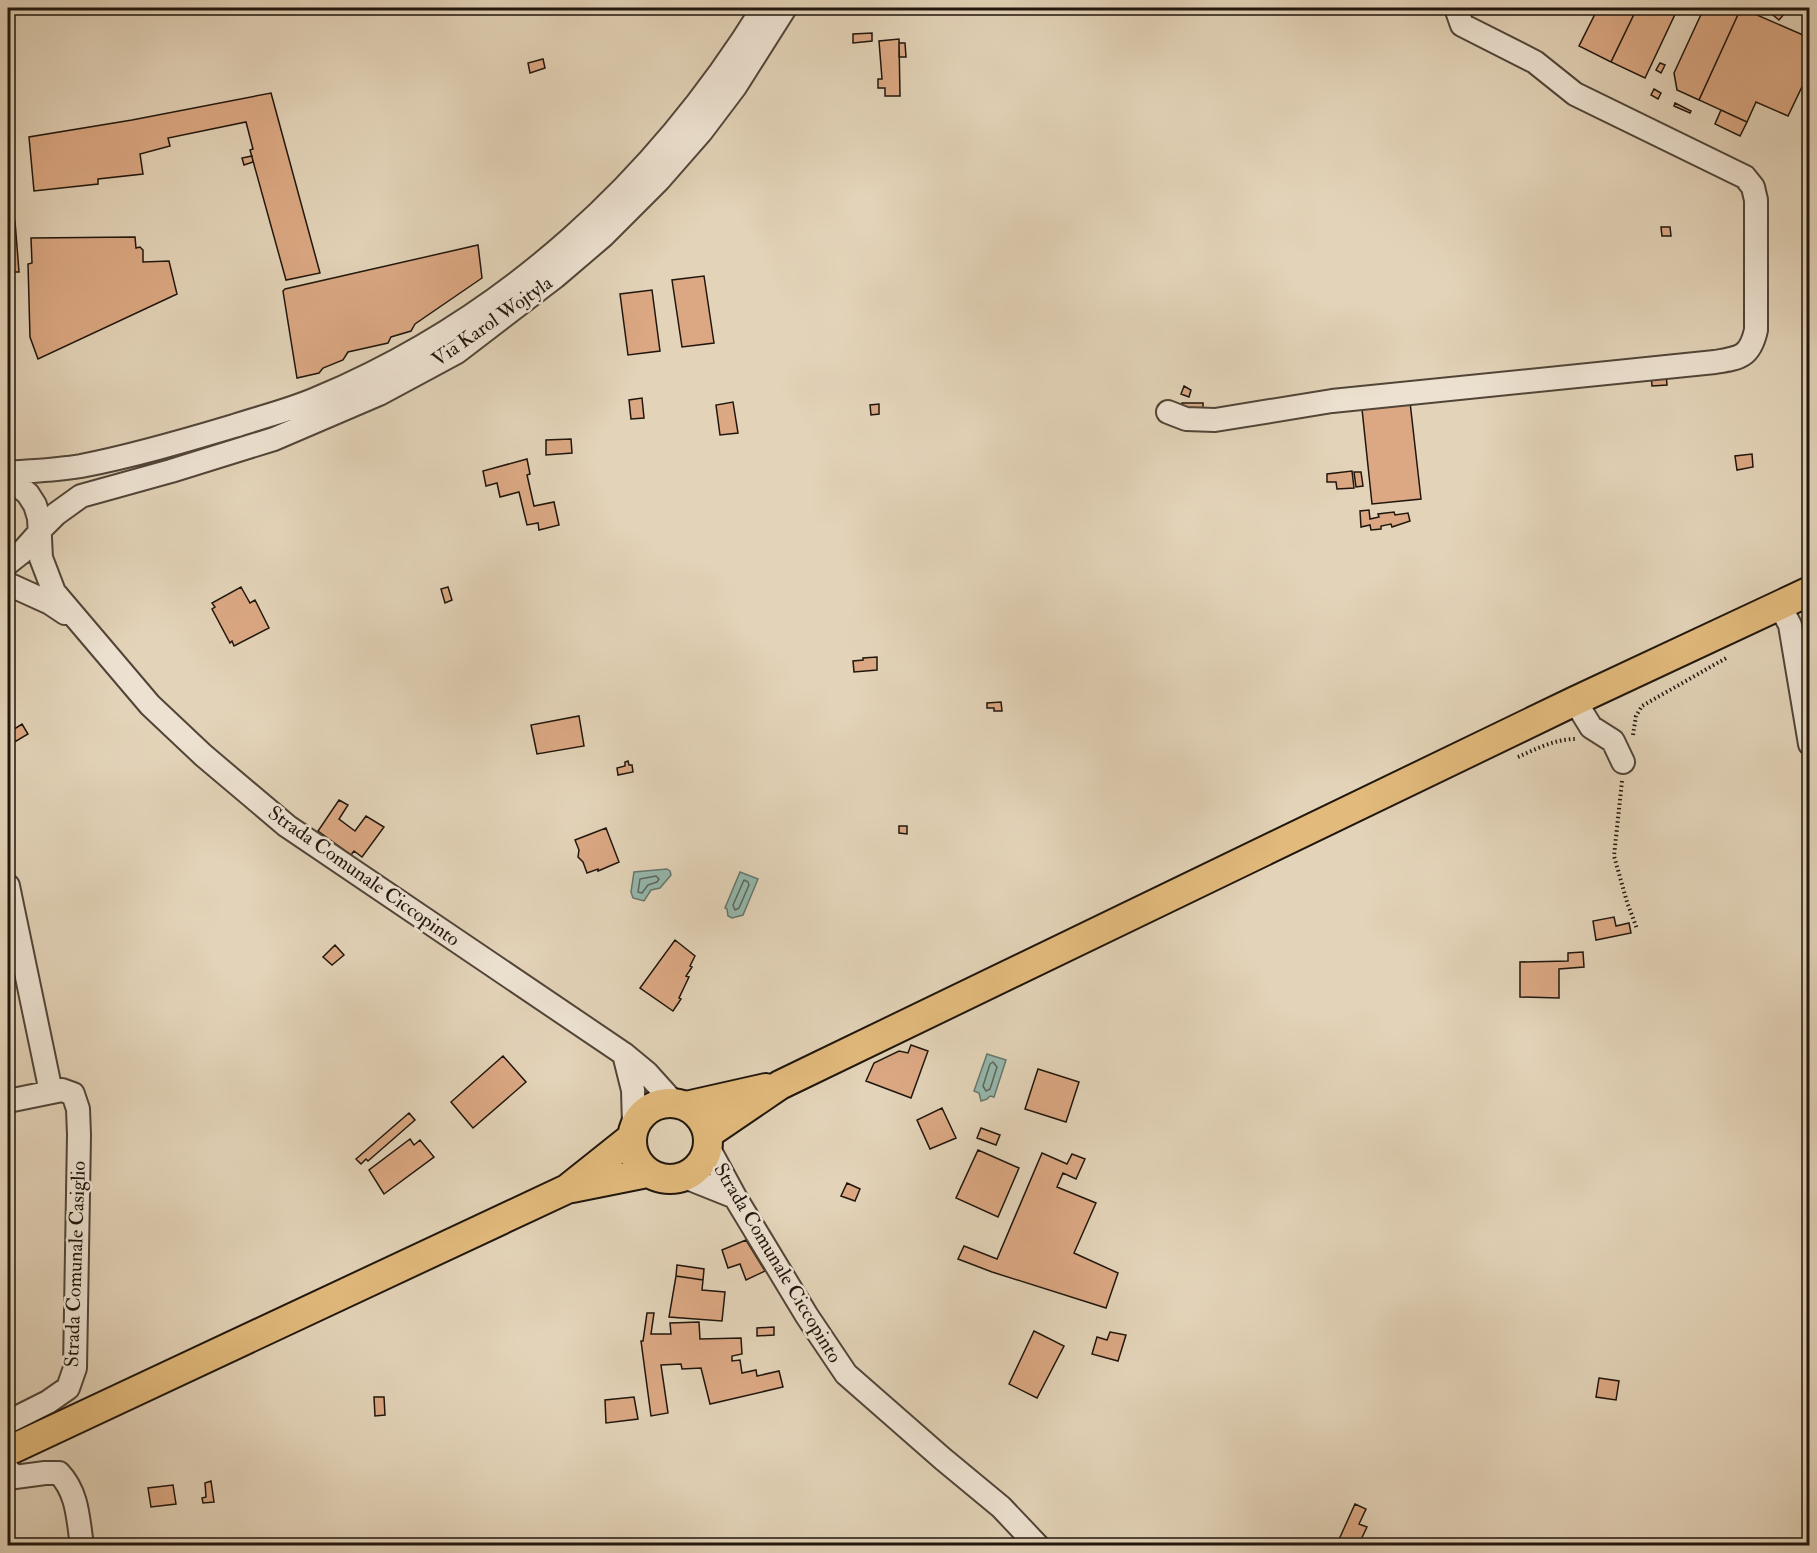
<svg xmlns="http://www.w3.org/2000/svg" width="1817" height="1553" font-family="'IM FELL Double Pica',serif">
	<rect width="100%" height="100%" fill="#e3d3b8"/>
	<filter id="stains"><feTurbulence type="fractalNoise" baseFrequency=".00333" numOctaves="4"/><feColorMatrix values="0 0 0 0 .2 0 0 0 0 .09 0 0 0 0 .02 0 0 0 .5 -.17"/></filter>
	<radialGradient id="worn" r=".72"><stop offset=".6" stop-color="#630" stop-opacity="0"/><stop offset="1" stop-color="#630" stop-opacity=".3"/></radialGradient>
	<!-- water -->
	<path fill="#95b8ad" stroke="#66776d" stroke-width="1.5" d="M667 869 670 871 671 875 660 888 651 890 644 901 633 898 631 892 634 872Z
		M740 872 758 879 743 915 732 918 728 916 727 909 725 908Z
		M987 1054 1006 1060 994 1097 990 1096 987 1099 981 1101 979 1093 974 1091Z"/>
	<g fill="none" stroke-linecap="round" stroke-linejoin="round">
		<!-- shore -->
		<path stroke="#5a675d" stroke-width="1.5" d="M656 876 659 879 657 882 648 885 642 893 638 892 640 879Z
			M744 880 748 882 749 885 739 908 735 910 733 905Z
			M993 1062 997 1067 990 1089 986 1091 983 1086 990 1064Z"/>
	</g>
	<!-- building -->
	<path fill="#dba883" stroke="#20160d" stroke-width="1.5" d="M1598 8H1637L1611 62 1579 46Z
		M1637 8H1678L1645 78 1611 62Z
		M1704 8H1741L1699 100 1677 90 1674 73Z
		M1741 8 1810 38V70L1788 116 1756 102 1747 122 1699 100Z
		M1771 8H1789L1779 20 1768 11Z
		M872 33V41L853 43V34Z
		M899 39 900 96H885V88H878V79H882L879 41Z
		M899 43H905L906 57H899Z
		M543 59 545 68 530 73 528 63Z
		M1660 63 1665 65 1661 73 1656 70Z
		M1654 89 1661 93 1658 99 1651 95Z
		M271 93 320 273 286 280 250 150 253 149 246 122 168 138 170 146 140 154 143 174 98 179V184L34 191 29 137 132 120Z
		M1675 103 1691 111 1690 113 1674 106Z
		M1721 110 1747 122 1740 136 1715 124Z
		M252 156 253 162 244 165 242 158Z
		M8 221H15L19 272H8Z
		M1661 227H1670L1671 236H1662Z
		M135 237 136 248 140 247 143 250V262L169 261 177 294 38 359 30 337 28 264 32 263 31 238Z
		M478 245 482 278 415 324 411 331 391 337 388 343 348 352 343 360 323 368 319 373 297 378 283 291 285 289Z
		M704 276 714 343 682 347 672 280Z
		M652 290 660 351 628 355 620 294Z
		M1666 373 1667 385 1652 386 1651 375Z
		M1184 386 1191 390 1189 397 1181 394Z
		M642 398 644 418 631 419 629 400Z
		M733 402 738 433 720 435 716 405Z
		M1410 402 1421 499 1372 504 1362 409Z
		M1182 403H1203V412L1182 409Z
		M879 404V414L871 415 870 405Z
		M571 439 572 453 546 455V440Z
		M1752 454 1753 467 1737 470 1735 456Z
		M527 459 530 474 527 475 534 506 554 502 559 525 539 530 538 523 527 525 519 492 500 497 497 483 486 486 483 471Z
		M1352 471 1354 488 1337 489 1336 482H1327V474Z
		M1354 472H1361L1363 486 1356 487Z
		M1369 510 1370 519 1379 517 1378 514 1394 512 1395 515 1408 513 1410 521 1392 527 1391 524 1381 526V529L1371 530 1370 525 1361 527 1360 511Z
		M241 587 250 603 255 600 269 628 234 646 232 641 230 643 212 609 215 607 212 603Z
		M448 587 452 600 445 603 441 589Z
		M877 657V670L854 672 853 661 863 660V658Z
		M1001 702 1002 711H994V708H987V703Z
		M579 716 584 746 537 754 531 725Z
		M22 724 28 734 8 746V733Z
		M628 761 629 765H632L633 772 618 775 617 768 625 766V762Z
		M339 800 348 805 339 819 355 831 366 816 384 827 362 857 354 851 351 855 318 831Z
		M899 826H907V834L899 833Z
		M606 828 619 862 598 871V869L587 873 583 862 578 857 579 850 575 840Z
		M1614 917 1616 926 1629 923 1631 933 1596 940 1593 921Z
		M675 940 695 956 690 966 692 967 686 976 689 977 679 998 681 999 673 1011 640 988Z
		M335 945 344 955 332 965 323 957Z
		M1583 952 1584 967 1559 969V998L1520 997V962L1568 961V953Z
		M911 1045 928 1051 911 1098 866 1081 874 1063 899 1051 908 1053Z
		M503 1056 526 1082 473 1128 451 1102Z
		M1038 1069 1079 1082 1066 1122 1025 1109Z
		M942 1108 956 1138 930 1149 917 1120Z
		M409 1113 415 1120 368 1161 366 1159 361 1164 356 1159Z
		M981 1128 1000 1135 996 1145 977 1138Z
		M410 1139 414 1145 420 1140 434 1157 384 1194 369 1170Z
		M978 1150 1019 1168 998 1217 956 1198Z
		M1042 1153 1067 1164 1072 1154 1085 1159 1076 1179 1063 1173 1057 1187 1096 1203 1074 1253 1118 1273 1106 1308 992 1272 958 1259 964 1246 997 1259Z
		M847 1183 860 1189 855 1201 841 1196Z
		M746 1240 765 1271 746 1280 740 1264 728 1268 722 1250Z
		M677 1265 704 1269 703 1280 676 1276Z
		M676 1276 703 1280 702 1290 725 1292 722 1321 669 1317Z
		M647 1313H654L651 1334H671L670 1323 699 1322 700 1339 741 1338 742 1354 732 1356V1361L740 1360 742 1373 756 1370 757 1376 779 1371 783 1387 710 1404 701 1368 682 1369 681 1364 661 1365 668 1413 651 1416 641 1341H643Z
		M774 1327V1335L757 1336V1328Z
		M1034 1331 1064 1346 1037 1398 1009 1384Z
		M1110 1332 1126 1335 1118 1361 1092 1354 1097 1337 1107 1340Z
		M1599 1378 1619 1381 1616 1400 1596 1397Z
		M374 1397H384L385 1415 375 1416Z
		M634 1397 638 1419 606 1423 605 1400Z
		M211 1481 214 1502 203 1503 202 1498 206 1497 205 1483Z
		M173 1485 176 1504 151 1507 148 1488Z
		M1355 1504 1366 1509 1359 1524 1367 1527 1358 1546H1336Z"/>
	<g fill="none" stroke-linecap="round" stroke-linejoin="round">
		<!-- minor casing -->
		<g stroke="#514538" stroke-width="26">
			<path id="minor" d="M1168 412 1186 419 1215 420 1332 401 1715 362C1740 358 1750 357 1756 330V200L1753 187 1745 177 1575 94 1535 62 1462 25 1456 8
				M8 473C32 471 57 470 81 466 133 456 184 441 234 426 261 417 291 410 318 398 506 319 656 181 763 8
				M8 481 20 487 28 494 35 505 39 518 41 558 54 592 150 705 203 755 287 826 624 1054 647 1073 674 1103
				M39 531 56 514 81 496 171 471 274 439 379 394 457 352 555 277 603 236 659 180 701 132 735 87 785 8
				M8 563 22 552 38 534
				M8 584 50 603 65 613
				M1780 606 1790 625 1810 744
				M1575 701 1591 727 1613 741 1623 762
				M8 886 51 1092
				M624 1054 633 1090 634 1126
				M8 1101 62 1090 73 1094 78 1109 79 1135 75 1368 68 1388 48 1402 8 1422
				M708 1147 735 1197 807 1316 846 1374 943 1459 1001 1507 1038 1546
				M685 1177 735 1197
				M8 1470 15 1477 45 1473H59C78 1493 78 1519 82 1546"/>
		</g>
		<!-- major casing -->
		<g stroke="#20160d" stroke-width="32">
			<path id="major" d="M632 1141a38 38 0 1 1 76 0a38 38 0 1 1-76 0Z
				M686 1106 766 1088
				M708 1134 780 1085 1575 701 1810 591
				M572 1188 647 1173
				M8 1451 567 1189 631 1138"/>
		</g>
		<!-- path -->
		<path stroke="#20160d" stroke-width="4" stroke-dasharray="1.5 3" stroke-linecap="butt" d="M1633 735 1636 716 1642 706 1728 657
			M1518 757C1536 749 1555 739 1576 739
			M1622 781 1614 856 1627 902 1637 929"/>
		<!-- minor -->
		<use href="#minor" stroke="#ede2d1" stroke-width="22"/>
		<!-- major -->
		<use href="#major" stroke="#e2ba7c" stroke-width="28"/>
	</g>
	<g text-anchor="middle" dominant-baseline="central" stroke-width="5" stroke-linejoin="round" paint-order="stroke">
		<!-- street labels -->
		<g font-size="20" fill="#20160d" stroke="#ede2d1">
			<text transform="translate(492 321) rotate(-35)">Via Karol Wojtyla</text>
			<text transform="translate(364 876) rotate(35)">Strada Comunale Ciccopinto</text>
			<text transform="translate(778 1263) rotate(59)">Strada Comunale Ciccopinto</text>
			<text transform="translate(75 1264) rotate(-88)">Strada Comunale Casiglio</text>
		</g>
	</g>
	<!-- margin -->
	<rect width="1817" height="1553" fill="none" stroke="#e3d3b8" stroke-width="30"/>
	<rect x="9" y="9" width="1799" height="1535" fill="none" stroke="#20160d" stroke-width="3"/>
	<rect x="15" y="15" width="1787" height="1523" fill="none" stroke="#20160d" stroke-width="1.5"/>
	<rect width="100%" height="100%" filter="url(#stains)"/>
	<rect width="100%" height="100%" fill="url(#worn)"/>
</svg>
